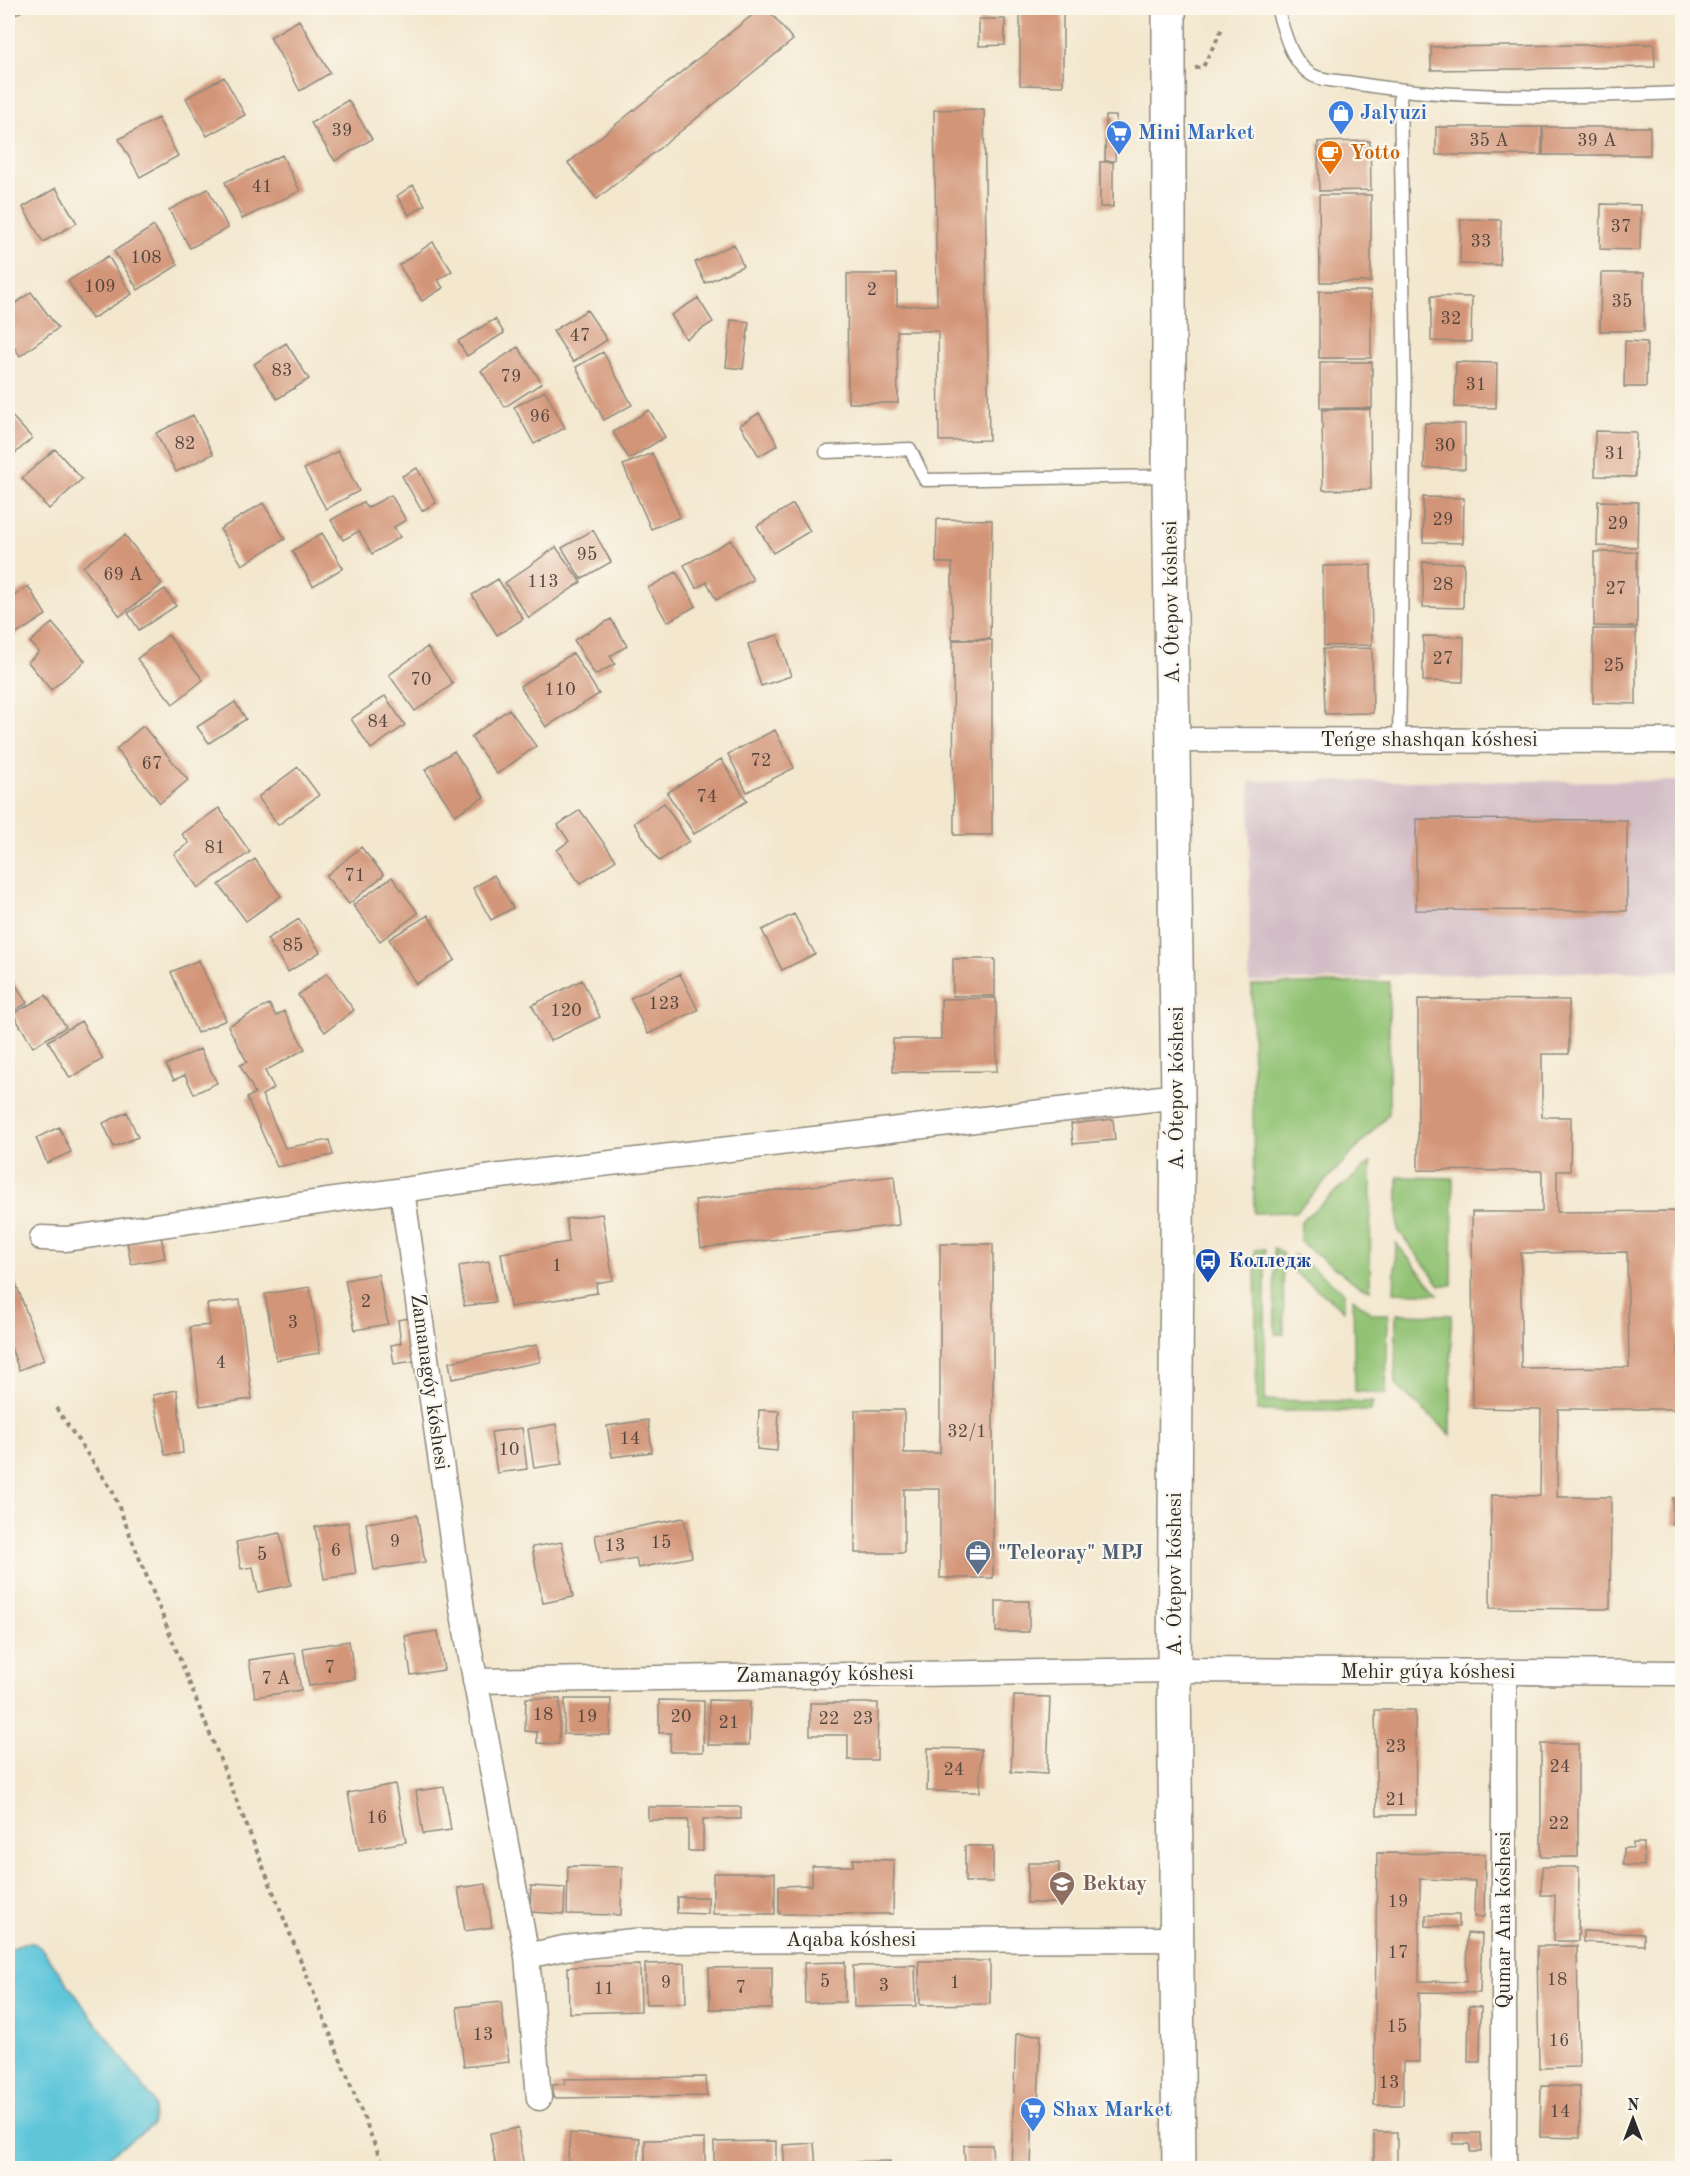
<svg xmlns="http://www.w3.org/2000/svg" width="1690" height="2176" font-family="'Old Standard TT',serif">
	<rect width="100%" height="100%" fill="#fbf7ec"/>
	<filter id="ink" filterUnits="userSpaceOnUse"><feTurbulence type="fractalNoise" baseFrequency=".0167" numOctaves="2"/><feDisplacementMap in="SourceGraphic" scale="12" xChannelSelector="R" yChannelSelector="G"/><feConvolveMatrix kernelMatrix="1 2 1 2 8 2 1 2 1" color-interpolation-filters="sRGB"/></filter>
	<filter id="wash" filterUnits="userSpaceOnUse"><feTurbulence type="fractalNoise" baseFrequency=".008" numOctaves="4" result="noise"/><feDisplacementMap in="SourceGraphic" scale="24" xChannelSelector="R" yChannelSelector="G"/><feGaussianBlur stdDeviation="1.35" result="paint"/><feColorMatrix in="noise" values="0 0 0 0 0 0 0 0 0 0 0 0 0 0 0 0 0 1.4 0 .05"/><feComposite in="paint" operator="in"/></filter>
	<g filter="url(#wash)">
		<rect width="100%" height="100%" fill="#f3e7ce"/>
		<!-- industrial -->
		<path fill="#d2bdc6" d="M1250 781H1682V971L1380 975 1379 979 1249 982Z"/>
		<!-- green -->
		<path fill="#92c374" stroke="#5e7750" stroke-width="1.5" d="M1389 982V1114L1296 1212 1254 1213 1252 985Z
			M1371 1162 1370 1290 1359 1286 1300 1242 1301 1221Z
			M1398 1177 1453 1178 1452 1285H1440L1398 1230Z
			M1396 1243 1438 1294 1394 1292Z
			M1274 1248 1283 1254 1284 1334H1275Z
			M1265 1249V1400L1373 1402 1371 1411H1257L1255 1250Z
			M1294 1254 1344 1292V1310L1294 1272Z
			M1353 1298 1372 1314H1388L1386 1394 1355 1391Z
			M1396 1314 1451 1315V1435L1395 1384Z"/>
		<!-- water -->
		<path fill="#5ec6da" stroke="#447882" stroke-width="1.5" d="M23 1943H34L42 1949 153 2100 155 2108 152 2125 92 2168H8V1951Z"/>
		<g id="blocks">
			<!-- building -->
			<path fill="#d39578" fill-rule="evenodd" d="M8 8H27L8 19Z
				M761 8H767L793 40 597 199 568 163Z
				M1020 8H1063V86L1020 85Z
				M979 19H1005V45L979 46Z
				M299 20 330 73 300 91 270 37Z
				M1654 44 1655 67 1431 70V47Z
				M224 77 245 115 207 136 186 98Z
				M348 100 372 139 335 161 311 123Z
				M984 109 989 440 939 441 938 331H897L898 403H848L847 274H897V306L937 305 934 110Z
				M1106 116H1116L1115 161H1105Z
				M158 118 178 156 140 177 119 139Z
				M1436 127H1542V155H1436Z
				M1543 127H1650V155H1543Z
				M1370 141 1371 190 1319 191 1318 142Z
				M282 155 300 191 242 219 225 182Z
				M1100 162H1113V207H1100Z
				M413 185 425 205 409 215 397 196Z
				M56 188 77 223 43 242 23 207Z
				M208 189 228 228 190 248 169 210Z
				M1319 195H1371V282H1320Z
				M1601 204 1641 205 1640 250 1600 249Z
				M1461 219 1501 220 1500 265 1460 264Z
				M154 226 178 265 138 290 114 251Z
				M433 242 452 271 438 280 443 288 422 301 399 265Z
				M734 244 743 266 705 283 695 262Z
				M108 256 132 294 92 319 68 281Z
				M1601 273H1644V331H1600Z
				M1319 291H1371V358H1319Z
				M31 292 58 328 20 356 8 338V309Z
				M1431 296 1472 297 1471 342 1431 341Z
				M698 298 713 322 686 339 671 315Z
				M587 310 607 340 573 362 553 331Z
				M495 319 504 333 467 356 458 341Z
				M731 320 749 322 743 369 726 367Z
				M1625 341 1647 342 1646 387H1624Z
				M286 343 309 379 277 399 254 364Z
				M518 347 542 383 505 407 481 371Z
				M603 352 632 405 604 420 576 367Z
				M1320 362H1372V408H1320Z
				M1456 362 1497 363 1496 408 1455 407Z
				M545 391 565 428 534 444 514 407Z
				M1370 409 1371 489 1323 490 1322 410Z
				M649 410 665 437 629 459 613 432Z
				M8 412 32 438 9 459 8 457Z
				M759 413 778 445 759 456 740 425Z
				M193 415 213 454 176 472 156 433Z
				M1425 423 1465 424V469L1424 468Z
				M1595 431 1636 432 1635 477 1595 476Z
				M55 449 82 479 49 509 22 478Z
				M338 451 359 491 326 509 304 469Z
				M652 453 680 517 651 529 623 465Z
				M417 468 436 503 422 511 402 476Z
				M391 495 406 520 394 527 400 537 372 554 359 531 343 540 331 520 363 502 367 508Z
				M1423 497 1464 498 1463 543 1423 542Z
				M1598 501 1638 502 1637 547 1597 546Z
				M263 503 285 539 242 565 220 529Z
				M793 504 810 531 773 553 757 526Z
				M937 519 992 520 990 639H952V563H936Z
				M593 530 611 562 581 579 562 548Z
				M322 533 343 568 313 586 292 551Z
				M125 535 162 584 120 616 83 567Z
				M731 540 753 580 716 600 707 582 696 588 684 565Z
				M556 547 581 582 529 618 505 583Z
				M1594 552H1637V627L1594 626Z
				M1423 562 1464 563 1463 608 1423 607Z
				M1371 565 1372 645 1324 646 1323 566Z
				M676 572 696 606 667 622 648 588Z
				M498 579 523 619 497 635 472 595Z
				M28 586 46 615 9 639 8 600Z
				M165 589 176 606 139 630 128 613Z
				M611 619 627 646 610 656 615 664 595 675 574 640Z
				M52 623 85 661 51 690 28 662 39 652 30 642Z
				M1593 629H1636V704L1593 703Z
				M168 635 203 680 173 704 137 659Z
				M778 635 791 676 761 686 748 644Z
				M1423 636 1464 637 1463 682 1423 681Z
				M953 640H992V835H954Z
				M427 647 453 684 415 711 389 675Z
				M1372 648 1373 713 1325 714 1323 649Z
				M573 653 599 694 546 727 520 686Z
				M385 696 405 725 371 749 351 719Z
				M235 702 246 719 209 743 197 727Z
				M509 709 536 746 497 774 471 737Z
				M143 726 188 780 160 803 116 749Z
				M775 730 794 768 747 792 728 754Z
				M454 751 484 797 455 815 425 770Z
				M721 759 747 801 694 834 667 793Z
				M298 767 319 795 278 825 258 797Z
				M664 803 689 841 659 861 634 823Z
				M219 808 250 852 198 888 174 854 189 843 182 834Z
				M580 810 616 860 580 884 557 850 569 841 558 825Z
				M1416 819 1627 820V911L1416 910Z
				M361 847 384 875 349 904 326 876Z
				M255 859 281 896 246 921 219 885Z
				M494 875 513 908 491 920 473 888Z
				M392 877 418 913 380 941 353 905Z
				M794 914 815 954 782 970 762 930Z
				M428 915 455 960 416 984 389 939Z
				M299 919 320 952 288 972 267 939Z
				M953 959H995V996H953Z
				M199 960 226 1020 197 1033 171 972Z
				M8 972 27 1003 8 1015Z
				M327 973 354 1010 325 1032 298 995Z
				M680 974 698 1010 648 1034 630 998Z
				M582 980 600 1017 550 1041 532 1005Z
				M46 995 66 1027 33 1047 13 1014Z
				M996 998 997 1071 893 1072V1039H941V999Z
				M1418 999 1569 1000V1054H1542V1117H1571L1570 1171H1557V1212L1677 1211 1679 1409H1558L1557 1497H1611L1610 1609 1490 1608 1491 1495 1540 1496 1541 1409 1473 1408 1472 1212H1542V1171L1418 1170ZM1627 1252 1629 1367 1521 1368V1253Z
				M269 1004 276 1016 284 1011 305 1049 265 1071 274 1088 262 1095 285 1148 329 1140 333 1155 277 1167 247 1098 255 1093 240 1065 247 1062 228 1026Z
				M1679 1005H1682V1045H1676Z
				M81 1021 103 1059 70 1078 48 1041Z
				M200 1049 217 1083 194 1094 185 1075 174 1080 166 1065Z
				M127 1112 138 1137 114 1147 103 1123Z
				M1113 1119 1115 1140 1073 1144 1071 1124Z
				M59 1127 71 1152 47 1163 36 1138Z
				M894 1176 899 1225 701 1248 695 1200Z
				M602 1214 613 1280 596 1283 597 1293 510 1307 501 1253 569 1242 566 1219Z
				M161 1236 165 1258 131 1264 127 1243Z
				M940 1244H993V1578H940V1489H904V1553H855V1410H904V1453H940Z
				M489 1261 495 1302 464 1306 459 1266Z
				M378 1274 388 1324 355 1330 345 1280Z
				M15 1281 44 1360 19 1370 8 1339V1283Z
				M310 1287 320 1353 276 1360 265 1294Z
				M240 1300 252 1399 200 1406 190 1327 210 1325 207 1304Z
				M409 1318 414 1361 394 1364 391 1345 401 1343 398 1320Z
				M537 1345 540 1362 452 1379 449 1362Z
				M177 1390 183 1453 165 1455 153 1395Z
				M759 1410 779 1411 777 1451 757 1449Z
				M648 1420 652 1452 612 1457 607 1426Z
				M556 1424 562 1464 534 1468 528 1429Z
				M522 1428 527 1469 497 1473 491 1432Z
				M1673 1498H1682V1524H1672Z
				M417 1515 425 1562 374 1570 366 1523Z
				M684 1518 692 1557 638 1568 636 1558 600 1564 595 1535Z
				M348 1522 356 1574 324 1579 315 1527Z
				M280 1533 291 1585 258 1592 253 1567 241 1569 236 1542Z
				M562 1542 573 1597 543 1603 532 1547Z
				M996 1601H1029V1632H996Z
				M438 1631 444 1670 411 1675 405 1636Z
				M349 1641 355 1679 309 1686 303 1648Z
				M295 1653 301 1690 255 1697 249 1660Z
				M1014 1696 1050 1697 1047 1774 1011 1772Z
				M526 1698 560 1699 559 1744 537 1743V1732L525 1731Z
				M565 1699H611L610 1735 564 1734Z
				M659 1700 704 1701 703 1752H670L671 1733H659Z
				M709 1700 750 1701 749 1745H708Z
				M810 1703H878L877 1760H848V1735H810Z
				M1375 1710H1415L1416 1815H1377Z
				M1541 1744H1578V1857H1541Z
				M928 1748 981 1749 980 1792 927 1791Z
				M395 1784 406 1842 359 1850 348 1793Z
				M444 1787 451 1830 423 1834 416 1791Z
				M648 1807H741V1819H703V1851H688V1820H648Z
				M1633 1843H1644V1866L1623 1865 1624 1848H1633Z
				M965 1846H993V1882H965Z
				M1377 1853 1485 1854 1484 1917H1474L1475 1881 1420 1879 1419 1981 1466 1982 1467 1933 1482 1934 1480 1993 1419 1992V2062H1404L1403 2105H1374Z
				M853 1859 894 1860 893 1914H779V1886L812 1885V1866H853Z
				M1028 1863H1059L1058 1903H1027Z
				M568 1866 622 1867 621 1915 567 1914Z
				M1542 1867H1579L1578 1941H1554L1555 1895H1541Z
				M713 1873H775V1914H713Z
				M486 1884 492 1927 465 1931 458 1888Z
				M531 1886 565 1888 564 1914 530 1912Z
				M677 1897H708V1914L677 1913Z
				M1426 1915H1459V1927L1426 1926Z
				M1583 1931 1644 1934V1945L1583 1942Z
				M1537 1946H1577L1579 2067 1539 2068Z
				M919 1961H990V2004L920 2005Z
				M845 1962V2002L805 2003 804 1963Z
				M685 1963 686 2003 646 2004 645 1964Z
				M640 1965 641 2011 569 2013 568 1967Z
				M915 1965 916 2006 854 2007 853 1966Z
				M772 1967V2009H710L709 1968Z
				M501 2002 509 2062 464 2067 457 2007Z
				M1469 2006 1481 2007 1480 2062H1468Z
				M1016 2034 1041 2035 1038 2105H1033L1031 2168H1011Z
				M706 2077 707 2096 553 2098V2085L565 2084 564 2079Z
				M1541 2086 1580 2087V2138L1540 2137Z
				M518 2128 524 2168H496L490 2133Z
				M1374 2132H1397V2168H1374Z
				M570 2133 640 2138 638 2168H567Z
				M1453 2133H1481V2152H1470V2144H1453Z
				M705 2139V2168H645V2140Z
				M776 2141V2168H714V2142Z
				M814 2143 816 2168H785L783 2145Z
				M964 2145H992L993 2168H965Z
				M890 2161V2168H852L851 2162Z"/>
		</g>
	</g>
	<g filter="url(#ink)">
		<use href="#blocks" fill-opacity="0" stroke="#8f897c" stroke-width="1.5"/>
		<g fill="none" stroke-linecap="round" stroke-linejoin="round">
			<!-- lane casing -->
			<g stroke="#8f897c" stroke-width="15">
				<path id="lane" d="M1277 8C1284 30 1290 62 1312 75 1322 81 1342 81 1353 83 1458 101 1576 97 1682 93
					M826 452 910 449 925 480 1168 476
					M1399 740 1405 397 1400 91"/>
			</g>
			<!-- street casing -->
			<g stroke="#8f897c" stroke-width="27">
				<path id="street" d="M1175 740 1682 741
					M402 1190 462 1609 527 1956 539 2098
					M42 1238 66 1239 492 1177 1178 1096
					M475 1681 1174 1670 1682 1673
					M527 1956 564 1948 634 1941 1176 1939
					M1504 2168V1672"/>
			</g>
			<!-- secondary casing -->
			<g stroke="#8f897c" stroke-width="36">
				<path id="secondary" d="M1169 8V476L1178 1096 1174 1670 1179 2168"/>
			</g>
			<!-- path -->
			<path stroke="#8f897c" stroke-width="4" stroke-dasharray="4.5 4.5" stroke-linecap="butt" d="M1195 68 1203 67 1223 27
				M56 1408 112 1490 384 2168"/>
			<!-- lane -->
			<use href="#lane" stroke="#fff" stroke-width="12"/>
			<!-- street -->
			<use href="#street" stroke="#fff" stroke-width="24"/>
			<!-- secondary -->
			<use href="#secondary" stroke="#fff" stroke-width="33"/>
		</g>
	</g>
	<!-- icons -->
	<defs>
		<g id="shop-pin" transform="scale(1.35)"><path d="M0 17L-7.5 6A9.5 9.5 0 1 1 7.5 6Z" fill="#3f7fe0" stroke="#fbf7ec"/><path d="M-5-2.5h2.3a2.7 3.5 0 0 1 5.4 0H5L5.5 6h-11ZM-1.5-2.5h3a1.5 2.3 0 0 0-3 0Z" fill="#fff"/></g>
		<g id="supermarket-pin" transform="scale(1.35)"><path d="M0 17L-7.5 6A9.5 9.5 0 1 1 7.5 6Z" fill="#3f7fe0" stroke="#fbf7ec"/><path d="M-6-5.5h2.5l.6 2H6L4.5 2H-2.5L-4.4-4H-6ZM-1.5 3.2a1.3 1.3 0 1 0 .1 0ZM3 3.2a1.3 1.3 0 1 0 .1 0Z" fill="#fff"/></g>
		<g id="cafe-pin" transform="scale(1.35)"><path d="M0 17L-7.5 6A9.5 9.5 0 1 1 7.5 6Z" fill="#e8710a" stroke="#fbf7ec"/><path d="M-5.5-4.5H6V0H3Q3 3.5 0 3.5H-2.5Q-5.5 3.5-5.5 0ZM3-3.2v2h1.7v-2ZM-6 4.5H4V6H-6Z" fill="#fff"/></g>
		<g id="bus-pin" transform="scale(1.35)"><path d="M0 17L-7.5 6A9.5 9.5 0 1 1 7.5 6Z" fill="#1a4fb4" stroke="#fbf7ec"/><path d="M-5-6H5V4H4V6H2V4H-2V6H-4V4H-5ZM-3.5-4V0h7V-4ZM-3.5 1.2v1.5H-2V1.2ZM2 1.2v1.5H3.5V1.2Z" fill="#fff"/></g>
		<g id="office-pin" transform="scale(1.35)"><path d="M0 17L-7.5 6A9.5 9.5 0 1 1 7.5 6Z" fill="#5c6f8a" stroke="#fbf7ec"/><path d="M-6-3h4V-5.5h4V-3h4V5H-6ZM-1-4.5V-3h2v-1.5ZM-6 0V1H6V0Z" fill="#fff"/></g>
		<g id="school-pin" transform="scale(1.35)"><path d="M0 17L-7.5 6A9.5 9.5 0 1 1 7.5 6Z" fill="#8d6e63" stroke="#fbf7ec"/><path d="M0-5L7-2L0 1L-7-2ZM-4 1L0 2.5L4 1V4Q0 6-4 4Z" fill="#fff"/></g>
	</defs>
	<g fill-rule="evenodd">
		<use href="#shop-pin" x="1341" y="113"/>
		<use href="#supermarket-pin" x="1119" y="133"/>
		<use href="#cafe-pin" x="1330" y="153"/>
		<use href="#bus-pin" x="1208" y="1261"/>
		<use href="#office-pin" x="978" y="1553"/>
		<use href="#school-pin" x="1062" y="1884"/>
		<use href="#supermarket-pin" x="1033" y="2110"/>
	</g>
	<g text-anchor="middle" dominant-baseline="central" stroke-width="4.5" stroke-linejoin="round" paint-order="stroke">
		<!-- number labels -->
		<g font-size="18" fill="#55463e">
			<text x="342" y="131">39</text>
			<text x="1489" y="141">35 А</text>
			<text x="1597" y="141">39 А</text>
			<text x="262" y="187">41</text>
			<text x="1621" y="227">37</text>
			<text x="1481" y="242">33</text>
			<text x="146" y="258">108</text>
			<text x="100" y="287">109</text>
			<text x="872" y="290">2</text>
			<text x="1622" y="302">35</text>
			<text x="1451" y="319">32</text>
			<text x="580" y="336">47</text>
			<text x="282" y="371">83</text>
			<text x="511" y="377">79</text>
			<text x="1476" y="385">31</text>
			<text x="540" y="417">96</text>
			<text x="185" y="444">82</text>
			<text x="1445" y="446">30</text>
			<text x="1615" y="454">31</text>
			<text x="1443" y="520">29</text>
			<text x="1618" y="524">29</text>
			<text x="587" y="555">95</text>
			<text x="123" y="575">69 А</text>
			<text x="543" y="582">113</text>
			<text x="1443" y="585">28</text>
			<text x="1616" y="589">27</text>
			<text x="1443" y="659">27</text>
			<text x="1614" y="666">25</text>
			<text x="421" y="680">70</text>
			<text x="560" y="690">110</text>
			<text x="378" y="722">84</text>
			<text x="761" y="761">72</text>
			<text x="152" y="764">67</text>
			<text x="707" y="797">74</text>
			<text x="215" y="848">81</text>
			<text x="355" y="876">71</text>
			<text x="293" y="946">85</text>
			<text x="664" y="1004">123</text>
			<text x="566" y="1011">120</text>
			<text x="557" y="1266">1</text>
			<text x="366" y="1302">2</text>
			<text x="293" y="1323">3</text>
			<text x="221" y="1363">4</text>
			<text x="967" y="1432">32/1</text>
			<text x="630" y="1439">14</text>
			<text x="509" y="1450">10</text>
			<text x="395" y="1542">9</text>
			<text x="661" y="1543">15</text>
			<text x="615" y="1546">13</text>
			<text x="336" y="1551">6</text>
			<text x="262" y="1555">5</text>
			<text x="330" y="1668">7</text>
			<text x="276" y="1679">7 А</text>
			<text x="543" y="1715">18</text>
			<text x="587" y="1717">19</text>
			<text x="681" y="1717">20</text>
			<text x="829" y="1719">22</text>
			<text x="863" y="1719">23</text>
			<text x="729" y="1723">21</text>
			<text x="1396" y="1747">23</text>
			<text x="1560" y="1767">24</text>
			<text x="954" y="1770">24</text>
			<text x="1396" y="1800">21</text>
			<text x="377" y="1818">16</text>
			<text x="1559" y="1824">22</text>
			<text x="1398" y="1902">19</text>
			<text x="1398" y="1953">17</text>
			<text x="1557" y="1980">18</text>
			<text x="825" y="1982">5</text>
			<text x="666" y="1983">9</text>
			<text x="955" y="1983">1</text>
			<text x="884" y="1986">3</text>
			<text x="741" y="1988">7</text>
			<text x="604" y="1989">11</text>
			<text x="1397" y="2027">15</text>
			<text x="483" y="2035">13</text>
			<text x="1559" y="2041">16</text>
			<text x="1389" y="2083">13</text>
			<text x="1560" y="2112">14</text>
		</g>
		<!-- shop labels -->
		<g font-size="21" font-weight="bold" fill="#366cbe" stroke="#fbf7ec" text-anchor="start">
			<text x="1360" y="113">Jalyuzi</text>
			<text x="1138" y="133">Mini Market</text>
			<text x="1052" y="2110">Shax Market</text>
		</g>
		<!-- food labels -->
		<g font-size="21" font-weight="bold" fill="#c56008" stroke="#fbf7ec" text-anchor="start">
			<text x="1350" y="153">Yotto</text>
		</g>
		<!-- street labels -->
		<g font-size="21" fill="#2b2b2b" stroke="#fbf7ec">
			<text transform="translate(1172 602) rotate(-91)">A. Ótepov kóshesi</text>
			<text x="1429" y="740">Teńge shashqan kóshesi</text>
			<text transform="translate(1177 1088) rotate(-90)">A. Ótepov kóshesi</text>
			<text transform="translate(429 1382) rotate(82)">Zamanagóy kóshesi</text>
			<text transform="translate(1175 1574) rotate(-90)">A. Ótepov kóshesi</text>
			<text x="1428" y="1672">Mehir gúyа kóshesi</text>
			<text transform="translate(825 1675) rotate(-1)">Zamanagóy kóshesi</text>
			<text transform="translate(1504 1920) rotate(-90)">Qumar Ana kóshesi</text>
			<text x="851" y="1940">Aqaba kóshesi</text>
		</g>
		<!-- transit labels -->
		<g font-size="21" font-weight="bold" fill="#164399" stroke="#fbf7ec" text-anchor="start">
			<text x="1228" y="1261">Колледж</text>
		</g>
		<!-- service labels -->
		<g font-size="21" font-weight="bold" fill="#4e5e75" stroke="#fbf7ec" text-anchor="start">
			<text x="998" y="1553">"Teleoray" MPJ</text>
		</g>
		<!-- education labels -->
		<g font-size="21" font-weight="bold" fill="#785e54" stroke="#fbf7ec" text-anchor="start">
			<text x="1082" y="1884">Bektay</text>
		</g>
	</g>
	<!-- margin -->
	<rect width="1690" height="2176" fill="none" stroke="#fbf7ec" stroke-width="30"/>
	<!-- north arrow -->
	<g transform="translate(1633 2119)" stroke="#fbf7ec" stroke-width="4.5" paint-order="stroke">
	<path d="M0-4.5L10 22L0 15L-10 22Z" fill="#2b2b2b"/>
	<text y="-9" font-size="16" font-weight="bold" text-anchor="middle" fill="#2b2b2b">N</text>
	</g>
</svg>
